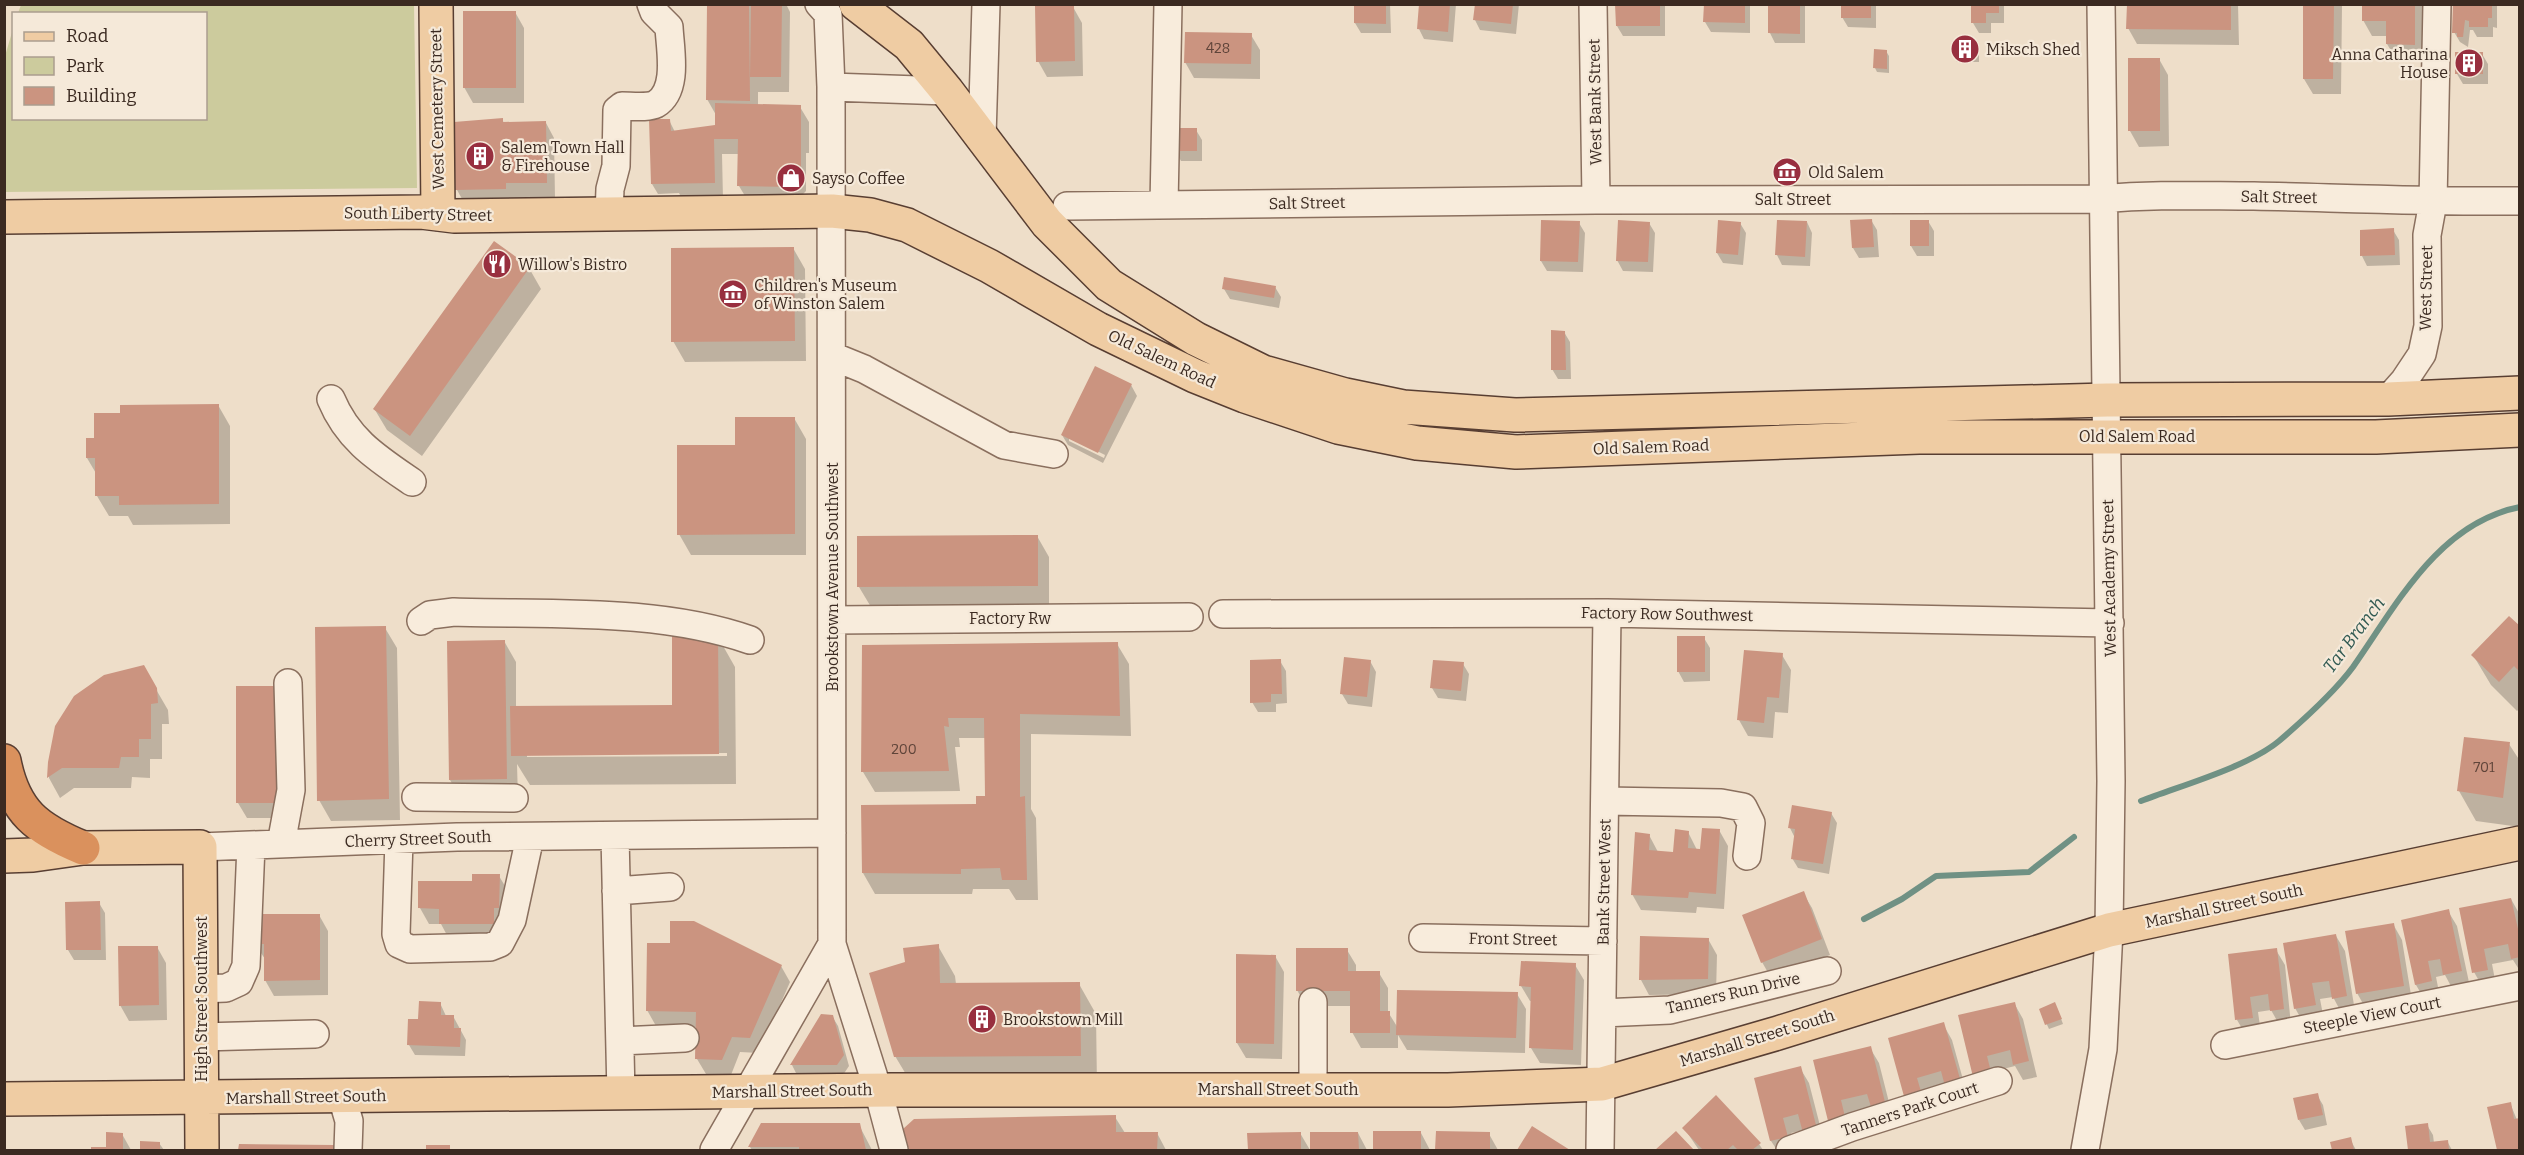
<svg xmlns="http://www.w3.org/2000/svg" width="2524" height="1155" font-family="Bitter,serif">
	<rect width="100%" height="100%" fill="#eedec9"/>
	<!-- green -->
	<path fill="#cccb9d" d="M21 5H414L417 188 5 192V56L13 29 14 118H206V14L18 13Z"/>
	<!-- shadow -->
	<path fill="#0003" fill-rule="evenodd" d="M708 4H786L790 12 789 92H758V106L800 107 809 122V153H806V191L801 196H745L739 186V154H722L723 199H682L679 193 658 194 652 184 669 120 675 132 716 126V115L707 99Z
		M1355 4H1390L1391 33H1361L1355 23Z
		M1421 4H1456L1453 42 1424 39 1419 29Z
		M1476 4H1519L1516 34 1480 30 1475 20Z
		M1617 4H1665V36H1623L1617 26Z
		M1705 4H1750V33L1711 32 1705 22Z
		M1770 4H1805V43H1775L1770 33Z
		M1843 4H1876V28L1848 27 1842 17Z
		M1973 4H2004V23H1991V33H1979L1973 23Z
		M2128 4H2238L2239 45 2137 44 2128 28Z
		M2305 4H2341L2342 6 2341 94H2313L2304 79Z
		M2364 4H2422L2423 60 2396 59 2387 44 2388 36H2372L2363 20Z
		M2454 4H2497V28L2493 27V37H2477L2473 30H2470L2468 47 2460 42 2454 32Z
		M1073 7 1082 23 1083 76 1047 77 1038 61Z
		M515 12 524 28V103H473L464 87Z
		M1251 35 1260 50V79L1194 78 1185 62Z
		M1977 42 1979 47V62H1957L1954 57Z
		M1886 51 1889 56V73L1877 72 1875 68Z
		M2482 54 2488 64V84H2463L2457 74Z
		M2159 59 2168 75 2169 146 2139 147 2130 131Z
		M502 119 504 123H546L554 138 555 198H522L523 219 474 220 457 190Z
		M1196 130 1202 140V161H1181L1175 150Z
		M1871 220 1877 230 1879 257 1859 258 1853 248Z
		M1928 221 1934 231V256H1917L1911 246Z
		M1807 222 1812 233 1810 266 1782 265 1777 255Z
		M1579 223 1585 233 1583 272 1547 271 1541 261Z
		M1649 223 1655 233 1653 272 1623 271 1617 260Z
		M1740 223 1746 233 1743 265 1723 263 1717 253Z
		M2393 230 2399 240 2400 265 2367 266 2362 256Z
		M494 243 529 268 541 289 422 456 387 430 375 410Z
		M793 248 805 269 806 361 685 362 673 341Z
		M1275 287 1281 297 1279 308 1230 299 1224 289Z
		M1564 332 1570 342 1571 379H1558L1552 369Z
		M1131 385 1137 396 1103 463 1068 445 1062 435ZM1069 437 1105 455 1104 458 1069 441Z
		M218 405 230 426V524L133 525 128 516H109L97 496V475L87 458V440L96 439 121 414Z
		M794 418 806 439V555H691L679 534 736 446Z
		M1037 536 1049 557V606L871 607 859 587Z
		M385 628 397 648 400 820 331 821 319 800Z
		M2520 628V708L2517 711 2491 685 2473 655Z
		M718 637 735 667 736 784 530 785 517 764 518 799 462 801 450 780 504 641 516 662V708L674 707ZM727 753V756L527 757V754Z
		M1704 638 1710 648V681L1684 682 1678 671Z
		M1117 644 1129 664 1131 736 1031 734V809L1036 818 1038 900H1016L1009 889H973L972 894H875L863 873 987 798 986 738H959L960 747H955L960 791 875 792 863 772V646Z
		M1782 655 1791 670 1788 713 1775 712 1773 738 1748 736 1739 720Z
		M1280 661 1286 671 1287 703 1276 704V712H1258L1252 702Z
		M1370 661 1376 672 1372 707 1348 704 1342 694Z
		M1463 664 1469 674 1466 701 1438 698 1432 688Z
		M143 667 168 710 169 724H162V759H150V778L132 777 131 788H74L60 798 49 778V762Z
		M277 687 286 818H247L238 803Z
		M2509 744 2520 761V827L2476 821 2459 791Z
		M1831 813 1837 823 1829 874 1798 868 1792 858 1795 838 1790 828Z
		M1719 830 1728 846 1724 909 1697 907 1696 913 1641 910 1632 894 1649 835 1658 852 1675 853 1688 832 1697 850 1701 851Z
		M499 876 508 891 502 939H449L441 924H429L420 908 474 883Z
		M1803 893 1812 908 1830 955 1771 978 1762 962Z
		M2511 899 2520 915V971L2513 960 2492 964 2496 985 2483 988 2474 972 2461 909Z
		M99 903 105 913 106 960H74L68 950Z
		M2448 911 2457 926 2470 987 2453 990 2445 975 2436 977 2440 997 2425 1000 2416 985 2403 921Z
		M319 915 328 931V995L274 996 265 980V959L255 944Z
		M2393 924 2402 940 2412 1001 2366 1009 2357 993Z
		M2336 936 2345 951 2355 1011 2342 1014 2333 997 2320 999 2324 1020 2304 1024 2295 1008Z
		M1708 939 1717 955 1716 994 1649 995 1641 980Z
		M938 946 955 976 956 984H1079L1096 1014 1097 1086H913L895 1056 907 963Z
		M157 947 166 963 167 1020 129 1021 120 1005Z
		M1347 950 1356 965V973H1379L1388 988V1012L1398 1028 1517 994 1526 1009 1525 1053 1407 1050 1398 1035V1048H1361L1352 1032V1006H1306L1297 990Z
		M2276 950 2285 965 2291 1025 2280 1026 2271 1010 2258 1012 2261 1033 2246 1035 2237 1020Z
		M1275 956 1284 972 1282 1059 1246 1058 1237 1043Z
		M1575 965 1584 980 1581 1065 1540 1063 1531 1048 1532 1001H1530L1521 986Z
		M781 966 790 982 759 1053 740 1052 731 1075 706 1074 697 1059V1027L656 1026 647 1010Z
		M440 1003 446 1016H453L466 1040 465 1056 415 1055 409 1045 420 1021Z
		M2014 1003 2023 1019 2037 1077 2023 1080 2015 1066 1995 1071 2000 1092 1960 1016Z
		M2057 1008 2063 1024 2049 1029 2040 1010Z
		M822 1015 832 1016 838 1026 849 1066 843 1075H797L792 1065Z
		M1943 1024 1952 1040 1969 1101 1906 1100Z
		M1870 1048 1879 1063 1894 1122 1854 1136 1815 1061Z
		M1800 1068 1809 1083 1825 1145 1804 1130 1791 1133 1795 1150H1777L1771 1141 1756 1079Z
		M2317 1095 2323 1105 2327 1125 2305 1130 2299 1120Z
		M2510 1103 2517 1120H2520V1150H2498L2489 1108Z
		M1115 1117 1125 1133H1157L1166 1150H911L905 1130Z
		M762 1124 859 1125 872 1150H752L750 1147Z
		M2427 1125 2433 1135 2434 1143 2447 1141 2452 1150H2410L2407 1127Z
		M1533 1128 1567 1150H1518Z
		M1684 1128 1759 1144 1763 1150H1699Z
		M1300 1133 1310 1150H1249V1135Z
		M1358 1133 1367 1150H1311V1134Z
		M1374 1133H1421L1430 1150H1374Z
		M1437 1133 1489 1134 1498 1150H1437Z
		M122 1134 131 1150H93V1149H107Z
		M2350 1139 2356 1150H2333L2332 1143Z
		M141 1143H159L164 1150H141Z
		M240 1145 333 1147 335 1150H240Z"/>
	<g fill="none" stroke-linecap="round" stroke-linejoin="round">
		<!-- stream -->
		<path stroke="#709184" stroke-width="6" d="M2141 801C2179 786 2248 767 2279 741 2300 723 2336 690 2353 667 2396 606 2438 523 2520 507
			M1864 919 1902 899 1936 876 2029 872 2074 837"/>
	</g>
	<!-- building -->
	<path fill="#cb9480" d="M751 4H782L781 77H750Z
		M1354 4H1386V24L1354 23Z
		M1419 4H1450L1448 32 1417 29Z
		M1475 4H1513L1511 24 1473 20Z
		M1615 4H1660V26H1616Z
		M1704 4H1745V23L1703 22Z
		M1768 4H1800V34L1768 33Z
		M1841 4H1871V18H1841Z
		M1971 4H1999V13H1986V23H1971Z
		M2127 4H2231V30L2126 29Z
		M2303 4H2334L2333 79H2303Z
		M2362 4H2415V45L2386 44V21H2362Z
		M2453 4H2492V18H2488V27H2469V21L2465 20 2463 37H2457V33H2452Z
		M707 5H749L750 101 706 100Z
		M1035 6H1074L1075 61 1036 62Z
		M463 11H516V88H463Z
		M1185 32 1252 33 1251 64 1184 63Z
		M1952 41H1978L1977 57H1953Z
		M1874 49 1887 50V69L1873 68Z
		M2455 52H2483V74H2455Z
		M2128 58H2160V131H2128Z
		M715 103 801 105V180L795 187 737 186 738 139H714L715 183 651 184 649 119H670L671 131 715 125Z
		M503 118V122L546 121 547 183H506V189L455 190 454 122Z
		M1174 128H1197V151H1174Z
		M1872 219 1874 247 1852 248 1850 220Z
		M1541 220 1580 221 1578 262 1540 261Z
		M1618 220 1650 222 1648 262 1616 261Z
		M1718 220 1741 222 1738 255 1716 253Z
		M1777 220 1807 221 1805 257 1775 255Z
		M1910 220H1929V246H1910Z
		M2394 228 2395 255 2360 256V230Z
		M494 241 530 267 410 436 373 409Z
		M794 247 795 341 671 342V248Z
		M1224 277 1276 286 1274 298 1222 289Z
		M1551 330 1565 331 1566 370H1551Z
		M1095 366 1132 384 1098 453 1061 435Z
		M219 404V504L119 505V496H95V458H86V438H94V413H120V405Z
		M735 417H795V534L677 535V445H735Z
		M1038 535V586L857 587V536Z
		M2509 616 2520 626V672L2514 666 2499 682 2471 655Z
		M386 626 389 799 317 801 315 627Z
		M718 635 719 754 511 756 510 706 672 705V636Z
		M1677 636H1705V672H1677Z
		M505 640 507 779 449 780 447 641Z
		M1118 642 1120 716 1020 714V797L1025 796 1027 880H1002L1000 868 961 869V874L862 873 861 805 976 804V796H985L984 718H948L949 727 944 726 949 771 861 772 862 645Z
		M1744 650 1783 653 1779 698 1767 697 1764 723 1737 720Z
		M1344 657 1371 660 1367 697 1340 694Z
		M1281 659 1282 694H1271V702L1250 703V660Z
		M1433 660 1464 662 1461 691 1430 688Z
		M144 665 157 688 158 703 151 704V739H139V757H121L119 768H62L47 778 48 762 55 726 74 696 104 675Z
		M236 686H278V803H236Z
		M2464 737 2510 742 2503 798 2457 791Z
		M1792 805 1832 812 1823 864 1791 859 1795 829 1788 828Z
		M1702 828 1720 829 1716 894 1689 892 1688 898 1631 895 1635 832 1650 834 1649 850 1673 852 1675 829 1689 831 1688 848 1700 849Z
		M472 874H500L499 908H494V924H439V909L418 908V881H472Z
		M1804 891 1822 939 1761 963 1742 915Z
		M2511 898 2520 938V957L2511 959 2508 944 2484 949 2488 970 2472 973 2459 908Z
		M100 901 101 950H66L65 902Z
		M2449 909 2462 971 2443 975 2440 959 2428 961 2432 981 2415 985 2401 920Z
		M253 914H320V980L264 981V944H253Z
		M670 921H694L782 965 750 1038 732 1037 722 1060 695 1059 696 1012 646 1011 647 943H670Z
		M2394 923 2404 986 2356 994 2345 931Z
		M2336 934 2347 996 2332 999 2329 981 2312 983 2316 1005 2294 1009 2283 943Z
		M1640 936 1709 938 1708 979 1639 980Z
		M939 944 940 983 1080 982 1081 1056 894 1057 869 973 905 962 903 948Z
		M118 946H158L159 1005 119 1006Z
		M1296 948H1348V971H1380V1011H1390V1033H1350V991H1296Z
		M2277 948 2284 1009 2270 1011 2268 994 2250 997 2253 1018 2235 1020 2228 954Z
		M1236 954 1276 955 1274 1044 1236 1043Z
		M1521 961 1576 963 1573 1050 1529 1048 1531 987 1519 986Z
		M1397 990 1518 992 1516 1038 1396 1035Z
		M419 1001 441 1002V1015H454V1028H461L460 1047 407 1045 408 1019H418Z
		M2015 1002 2029 1061 2013 1065 2010 1050 1987 1056 1992 1076 1974 1081 1958 1015Z
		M2055 1002 2062 1019 2045 1025 2039 1009Z
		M821 1014 833 1015 844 1055 837 1065H790Z
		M1944 1022 1962 1086 1946 1090 1941 1071 1917 1078 1922 1095 1905 1100 1888 1038Z
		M1871 1046 1886 1106 1872 1110 1867 1094 1841 1100 1846 1121 1829 1125 1813 1060Z
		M1801 1066 1817 1129 1803 1133 1798 1114 1783 1118 1788 1137 1770 1141 1754 1078Z
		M2318 1093 2323 1115 2298 1120 2293 1098Z
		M1716 1095 1761 1143 1752 1150H1738L1733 1145 1727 1150H1703L1682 1128Z
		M2511 1102 2514 1119 2520 1118V1150H2497L2487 1107Z
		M1116 1115V1132H1158L1157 1150H909L903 1129 914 1119Z
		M761 1123H860L866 1150H799V1147H748Z
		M2428 1123 2430 1142 2448 1140 2449 1150H2408L2405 1126Z
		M1532 1126 1570 1150H1517Z
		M1373 1131H1421V1150H1373Z
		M1436 1131 1490 1132V1150H1435Z
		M1676 1131 1694 1150H1655Z
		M106 1132 123 1133V1150H91V1147H106Z
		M1301 1132V1150H1248L1247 1133Z
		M1310 1132H1358L1359 1150H1310Z
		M2351 1137 2354 1150H2332L2330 1142Z
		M140 1141 160 1142V1150H140Z
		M239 1144 334 1145V1150H238Z
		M426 1145H450V1150H426Z"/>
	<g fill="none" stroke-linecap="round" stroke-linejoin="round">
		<!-- minor casing -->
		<g stroke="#8a6f5e" stroke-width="30">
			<path id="minor" d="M1593 4 1596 200
				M831 87 947 91
				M982 137 986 4
				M1164 205 1168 4
				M1067 206 1596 200 2103 199C2153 194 2203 196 2254 196 2342 198 2431 202 2520 201
				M609 214 610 189 616 166 617 110 622 106C632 106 648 108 656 104 679 90 670 49 669 27L654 12 651 4
				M832 356 864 369 1004 445 1054 454
				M331 399C348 440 377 458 412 482
				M2388 399 2404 381 2422 354 2428 326 2427 235 2433 202 2437 4
				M1223 614 1607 613 2110 623
				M832 620 1189 617
				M421 621 430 615 454 612C550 615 659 608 750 640
				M416 797 514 798
				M1605 801 1721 803 1743 807 1751 823 1747 856
				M615 836 621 1094
				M399 840 396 934 399 944 410 949 490 947 500 943 512 920 530 837
				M281 844 291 790 288 683
				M200 847 457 837 832 833
				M616 891 670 887
				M1423 938 1603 941
				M832 944 878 1090 894 1150
				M201 989 226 988 239 982 246 966 251 845
				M1313 1002V1090
				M1602 1013 1670 1010 1827 971
				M202 1037 315 1034
				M620 1041 685 1038
				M2225 1045 2520 986
				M342 1097 349 1121 348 1150
				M714 1150 832 944 831 87 828 14 819 4
				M1600 1150 1607 613
				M1790 1150 1852 1127 1998 1081
				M2085 1150 2103 1049 2109 930 2111 781 2101 4"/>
		</g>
		<!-- major casing -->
		<g stroke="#583e32" stroke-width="36">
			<path id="major" d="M436 4 438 214
				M856 4 909 45 947 91 1047 223 1109 285 1196 339 1263 372 1345 395 1403 407 1515 415 2107 400 2388 399 2520 393
				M4 217 421 212 454 216 832 211 870 215 907 225 989 266 1098 329 1195 376 1245 396 1338 427 1417 443 1516 452 1919 437H2376L2520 430
				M4 856 33 855 83 848 200 847 202 1150
				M4 1099 892 1090H1448L1602 1084 1778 1033 2109 930 2520 843"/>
		</g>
		<!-- highway casing -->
		<g stroke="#583e32" stroke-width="36">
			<path id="highway" d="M4 761C14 812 37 829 83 848"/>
		</g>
		<!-- minor -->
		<use href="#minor" stroke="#f8ecdc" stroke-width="27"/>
		<!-- major -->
		<use href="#major" stroke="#efcca3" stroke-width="33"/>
		<!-- highway -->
		<use href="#highway" stroke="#da915d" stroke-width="33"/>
	</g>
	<!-- icons -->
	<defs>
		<g id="building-disc" transform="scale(1.5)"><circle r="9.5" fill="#982f3f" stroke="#f5e9d9"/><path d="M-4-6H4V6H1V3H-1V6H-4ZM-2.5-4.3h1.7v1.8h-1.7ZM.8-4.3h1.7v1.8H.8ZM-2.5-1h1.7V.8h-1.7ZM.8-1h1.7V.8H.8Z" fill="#fff"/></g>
		<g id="museum-disc" transform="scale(1.5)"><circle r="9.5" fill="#982f3f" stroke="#f5e9d9"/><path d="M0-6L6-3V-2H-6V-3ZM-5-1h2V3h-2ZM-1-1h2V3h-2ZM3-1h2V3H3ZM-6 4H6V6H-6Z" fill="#fff"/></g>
		<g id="shop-disc" transform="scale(1.5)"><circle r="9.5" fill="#982f3f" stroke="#f5e9d9"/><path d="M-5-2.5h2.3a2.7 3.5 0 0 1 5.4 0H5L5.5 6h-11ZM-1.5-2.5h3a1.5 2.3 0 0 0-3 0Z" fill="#fff"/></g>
		<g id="restaurant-disc" transform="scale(1.5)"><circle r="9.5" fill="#982f3f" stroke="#f5e9d9"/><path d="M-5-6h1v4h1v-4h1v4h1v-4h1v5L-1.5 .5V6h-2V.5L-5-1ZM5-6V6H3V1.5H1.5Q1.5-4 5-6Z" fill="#fff"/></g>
	</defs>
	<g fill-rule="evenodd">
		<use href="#building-disc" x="1965" y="49"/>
		<use href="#building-disc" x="2469" y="63"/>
		<use href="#building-disc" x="480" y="156"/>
		<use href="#museum-disc" x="1787" y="172"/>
		<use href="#shop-disc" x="791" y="178"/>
		<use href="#restaurant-disc" x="497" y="264"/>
		<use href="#museum-disc" x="733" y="294"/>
		<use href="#building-disc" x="982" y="1019"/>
	</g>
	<g text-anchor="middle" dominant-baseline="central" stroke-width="4.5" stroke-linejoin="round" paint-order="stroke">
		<!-- number labels -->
		<g font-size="14" fill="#5f4439">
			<text x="1218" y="48">428</text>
			<text x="904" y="749">200</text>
			<text x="2484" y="767">701</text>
		</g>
		<!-- poi labels -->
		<g font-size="16" fill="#3b2a21" stroke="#f5e9d9" text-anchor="start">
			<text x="1986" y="49">Miksch Shed</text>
			<text x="2448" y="54" text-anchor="end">Anna Catharina<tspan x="2448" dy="18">House</tspan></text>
			<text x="501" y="147">Salem Town Hall<tspan x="501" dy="18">&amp; Firehouse</tspan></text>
			<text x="1808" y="172">Old Salem</text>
			<text x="812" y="178">Sayso Coffee</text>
			<text x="518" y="264">Willow's Bistro</text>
			<text x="754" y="285">Children's Museum<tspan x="754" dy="18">of Winston Salem</tspan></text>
			<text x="1003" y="1019">Brookstown Mill</text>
		</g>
		<!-- street labels -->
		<g font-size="16" fill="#3b2a21" stroke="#f5e9d9">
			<text transform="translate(1595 102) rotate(-91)">West Bank Street</text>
			<text transform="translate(437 109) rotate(-91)">West Cemetery Street</text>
			<text transform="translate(2279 197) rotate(1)">Salt Street</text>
			<text x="1793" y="199">Salt Street</text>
			<text transform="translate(1307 203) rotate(-1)">Salt Street</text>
			<text transform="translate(418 214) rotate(1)">South Liberty Street</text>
			<text transform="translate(2426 288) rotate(-89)">West Street</text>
			<text transform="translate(1162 359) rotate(25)">Old Salem Road</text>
			<text x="2137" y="436">Old Salem Road</text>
			<text transform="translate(1651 447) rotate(-2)">Old Salem Road</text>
			<text transform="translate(832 577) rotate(-90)">Brookstown Avenue Southwest</text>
			<text transform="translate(2109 578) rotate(-91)">West Academy Street</text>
			<text transform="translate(1667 614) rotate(1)">Factory Row Southwest</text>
			<text x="1010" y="618">Factory Rw</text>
			<text transform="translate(418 839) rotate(-2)">Cherry Street South</text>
			<text transform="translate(1604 882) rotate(-89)">Bank Street West</text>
			<text transform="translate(2224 906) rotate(-12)">Marshall Street South</text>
			<text transform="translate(1513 939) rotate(1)">Front Street</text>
			<text transform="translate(1733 993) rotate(-13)">Tanners Run Drive</text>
			<text transform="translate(201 999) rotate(-90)">High Street Southwest</text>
			<text transform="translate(2372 1015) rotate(-11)">Steeple View Court</text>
			<text transform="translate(1757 1038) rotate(-17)">Marshall Street South</text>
			<text x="1278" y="1089">Marshall Street South</text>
			<text transform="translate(792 1091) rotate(-1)">Marshall Street South</text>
			<text transform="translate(306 1097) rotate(-1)">Marshall Street South</text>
			<text transform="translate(1910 1109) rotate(-18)">Tanners Park Court</text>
		</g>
		<!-- water labels -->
		<g font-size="18" font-style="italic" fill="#315a52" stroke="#f5e9d9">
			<text transform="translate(2354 635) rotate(-53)">Tar Branch</text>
		</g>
	</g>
	<!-- border -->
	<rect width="2524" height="1155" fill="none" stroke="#3b2a21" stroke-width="12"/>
	<!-- legend -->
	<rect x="12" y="12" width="195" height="108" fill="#f5e9d9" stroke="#ab9d8f" stroke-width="1.5"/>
	<rect x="24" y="32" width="30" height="9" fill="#efcca3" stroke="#ab9d8f" stroke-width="1.5"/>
	<text x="66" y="42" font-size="18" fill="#3b2a21">Road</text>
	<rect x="24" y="57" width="30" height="18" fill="#cccb9d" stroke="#ab9d8f" stroke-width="1.5"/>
	<text x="66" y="72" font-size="18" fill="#3b2a21">Park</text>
	<rect x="24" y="87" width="30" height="18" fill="#cb9480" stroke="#ab9d8f" stroke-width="1.5"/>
	<text x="66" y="102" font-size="18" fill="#3b2a21">Building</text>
</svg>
